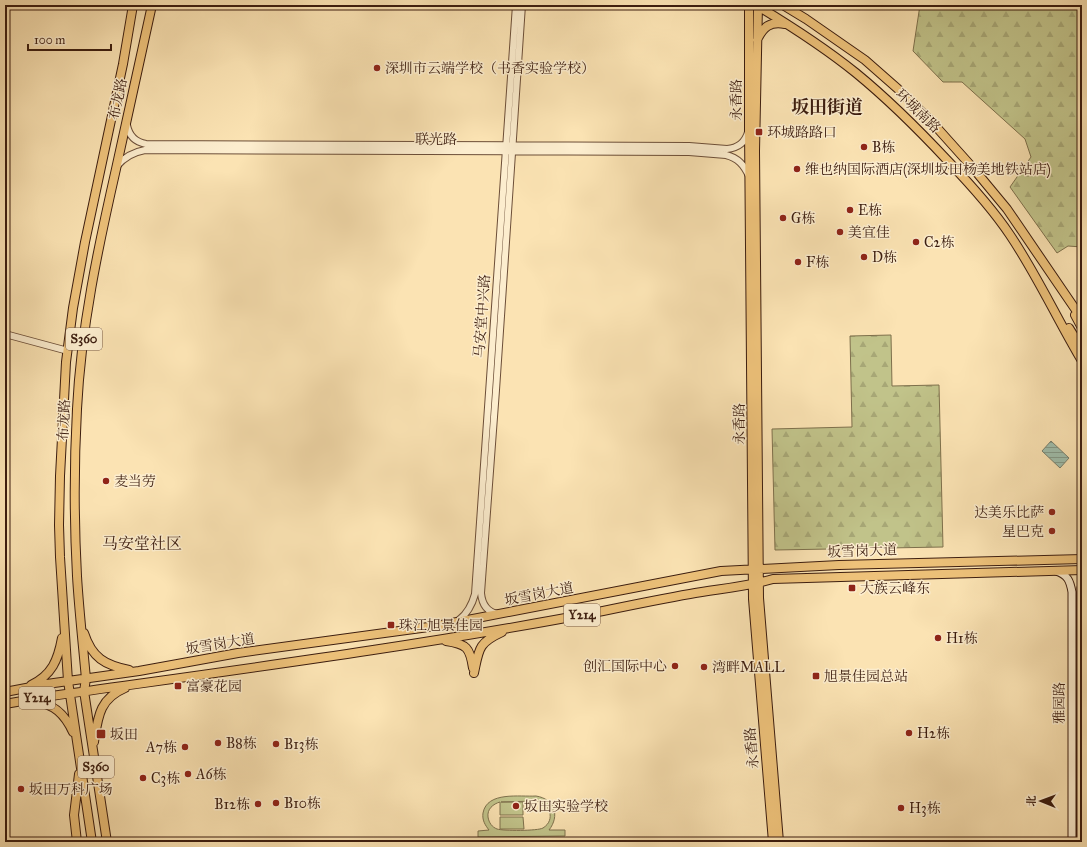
<svg xmlns="http://www.w3.org/2000/svg" width="1087" height="847" font-family="'IM FELL Great Primer','Noto Serif SC',serif">
	<defs>
		<pattern id="forest-firs" width="22" height="20" patternUnits="userSpaceOnUse"><rect width="22" height="20" fill="#c1c38a"/><path d="M5 1l3.5 6h-7zM16 11l3.5 6h-7z" fill="#a7a776"/></pattern>
		<pattern id="water-rules" width="6" height="5" patternUnits="userSpaceOnUse"><rect width="6" height="5" fill="#9fbeac"/><path d="M0 2.5h6" fill="none" stroke="#839a8a"/></pattern>
	</defs>
	<rect width="100%" height="100%" fill="#fbe3b3"/>
	<filter id="stains"><feTurbulence type="fractalNoise" baseFrequency=".005" numOctaves="4"/><feColorMatrix values="0 0 0 0 .2 0 0 0 0 .09 0 0 0 0 .02 0 0 0 .5 -.17"/></filter>
	<radialGradient id="worn" r=".72"><stop offset=".6" stop-color="#630" stop-opacity="0"/><stop offset="1" stop-color="#630" stop-opacity=".3"/></radialGradient>
	<!-- forest -->
	<path fill="url(#forest-firs)" stroke="#7e704c" d="M920 5H1082V247L1068 246 1057 253 1010 187 1031 157 1025 139 962 82H943L913 51Z
		M891 335 892 386 939 385 943 547 775 550 772 429 852 427 850 336Z"/>
	<!-- park -->
	<path fill="#c1c38a" stroke="#7e704c" fill-rule="evenodd" d="M536 796C555 799 560 816 549 830H565V836L478 837V831L489 830C485 825 482 820 483 813 487 791 520 797 536 796ZM536 801C550 803 556 820 543 828 538 831 503 831 497 829 492 827 489 823 488 817 487 809 493 804 500 802V815H523V802H501Z
		M500 817H523L524 829H500Z"/>
	<!-- water -->
	<path fill="url(#water-rules)" stroke="#777e6d" d="M1051 441 1069 458 1060 468 1042 451Z"/>
	<g fill="none" stroke-linecap="round" stroke-linejoin="round">
		<!-- tertiary casing -->
		<g stroke="#6c4e38" stroke-width="8">
			<path id="tertiary" d="M127 125C129 136 135 142 146 144L689 146 727 149C738 148 745 143 748 132
				M117 166C125 156 134 152 145 150L689 152 726 155C738 158 744 165 749 176
				M5 334 68 351
				M498 614C487 612 482 604 481 593L496 390 522 5
				M459 620C468 613 472 605 475 594L516 5"/>
		</g>
		<!-- secondary casing -->
		<g stroke="#3c1d0f" stroke-width="9">
			<path id="secondary" d="M1056 571C1068 575 1070 581 1072 592V842
				M1081 842V588L1082 585"/>
		</g>
		<!-- primary casing -->
		<g stroke="#3c1d0f" stroke-width="10">
			<path id="primary" d="M749 5V129L753 599 773 842
				M756 5C791 26 825 48 856 73 889 100 919 130 948 161 970 184 992 208 1010 235 1037 275 1057 319 1082 361
				M758 5 755 151 759 598 779 842
				M783 5 806 19 865 60 898 89 930 120 973 168 1007 209 1082 319
				M757 40C763 27 770 21 785 24
				M1075 315 1082 328
				M1069 328 1082 349
				M84 633C92 658 105 665 129 670
				M446 641C467 644 470 648 473 668
				M474 673C479 649 478 643 502 632
				M31 685C52 675 58 660 62 638
				M5 692 47 684 139 671 238 653 436 626 721 571 839 565 1082 559
				M34 702C54 703 65 715 73 732
				M5 704 51 696C235 670 420 646 603 611 632 605 661 599 690 594 717 589 746 587 773 579L1082 570
				M94 742C98 717 99 699 125 688
				M77 842 74 815 79 774
				M92 842 68 681 60 557 59 525 60 476 66 362 73 308 85 242 123 64 133 5
				M107 842 84 691 86 679C83 645 79 610 77 576 74 521 74 464 77 409 81 328 98 248 116 169 128 114 140 60 152 5"/>
		</g>
		<!-- tertiary -->
		<use href="#tertiary" stroke="#fcedce" stroke-width="6"/>
		<!-- secondary -->
		<use href="#secondary" stroke="#fcedce" stroke-width="7"/>
		<!-- primary -->
		<use href="#primary" stroke="#eec27a" stroke-width="8"/>
	</g>
	<!-- markers -->
	<g fill="#8f2418" stroke="#fcedce" stroke-width="1.5">
		<circle cx="377" cy="68" r="4"/>
		<rect x="755" y="128" width="8" height="8" rx="2"/>
		<circle cx="864" cy="147" r="4"/>
		<circle cx="797" cy="169" r="4"/>
		<circle cx="850" cy="210" r="4"/>
		<circle cx="783" cy="218" r="4"/>
		<circle cx="840" cy="232" r="4"/>
		<circle cx="916" cy="242" r="4"/>
		<circle cx="864" cy="257" r="4"/>
		<circle cx="798" cy="262" r="4"/>
		<circle cx="106" cy="481" r="4"/>
		<circle cx="1052" cy="512" r="4"/>
		<circle cx="1052" cy="531" r="4"/>
		<rect x="848" y="584" width="8" height="8" rx="2"/>
		<rect x="387" y="621" width="8" height="8" rx="2"/>
		<circle cx="938" cy="638" r="4"/>
		<circle cx="675" cy="666" r="4"/>
		<circle cx="704" cy="667" r="4"/>
		<rect x="812" y="672" width="8" height="8" rx="2"/>
		<rect x="174" y="682" width="8" height="8" rx="2"/>
		<circle cx="909" cy="733" r="4"/>
		<rect x="96" y="729" width="10" height="10" rx="2"/>
		<circle cx="218" cy="743" r="4"/>
		<circle cx="276" cy="744" r="4"/>
		<circle cx="185" cy="747" r="4"/>
		<circle cx="188" cy="774" r="4"/>
		<circle cx="143" cy="778" r="4"/>
		<circle cx="21" cy="789" r="4"/>
		<circle cx="276" cy="803" r="4"/>
		<circle cx="258" cy="804" r="4"/>
		<circle cx="516" cy="806" r="4"/>
		<circle cx="901" cy="808" r="4"/>
	</g>
	<g text-anchor="middle" dominant-baseline="central" stroke-width="3" stroke-linejoin="round" paint-order="stroke">
		<!-- shield labels -->
		<g fill="#fcedce" stroke="#765b48" stroke-width="1">
			<rect x="66" y="328" width="36" height="22" rx="3"/>
			<rect x="564" y="604" width="36" height="22" rx="3"/>
			<rect x="19" y="687" width="36" height="22" rx="3"/>
			<rect x="78" y="756" width="36" height="22" rx="3"/>
		</g>
		<g font-size="13" font-weight="bold" fill="#3c1d0f">
			<text x="84" y="339">S360</text>
			<text x="582" y="615">Y214</text>
			<text x="37" y="698">Y214</text>
			<text x="96" y="767">S360</text>
		</g>
		<!-- poi labels -->
		<g font-size="14" fill="#3c1d0f" stroke="#fcedce" text-anchor="start">
			<text x="385" y="68">深圳市云端学校（书香实验学校）</text>
			<text x="767" y="132">环城路路口</text>
			<text x="872" y="147">B栋</text>
			<text x="805" y="169">维也纳国际酒店(深圳坂田杨美地铁站店)</text>
			<text x="858" y="210">E栋</text>
			<text x="791" y="218">G栋</text>
			<text x="848" y="232">美宜佳</text>
			<text x="924" y="242">C2栋</text>
			<text x="872" y="257">D栋</text>
			<text x="806" y="262">F栋</text>
			<text x="114" y="481">麦当劳</text>
			<text x="1044" y="512" text-anchor="end">达美乐比萨</text>
			<text x="1044" y="531" text-anchor="end">星巴克</text>
			<text x="860" y="588">大族云峰东</text>
			<text x="399" y="625">珠江旭景佳园</text>
			<text x="946" y="638">H1栋</text>
			<text x="667" y="666" text-anchor="end">创汇国际中心</text>
			<text x="712" y="667">湾畔MALL</text>
			<text x="824" y="676">旭景佳园总站</text>
			<text x="186" y="686">富豪花园</text>
			<text x="917" y="733">H2栋</text>
			<text x="110" y="734">坂田</text>
			<text x="226" y="743">B8栋</text>
			<text x="284" y="744">B13栋</text>
			<text x="177" y="747" text-anchor="end">A7栋</text>
			<text x="196" y="774">A6栋</text>
			<text x="151" y="778">C3栋</text>
			<text x="29" y="789">坂田万科广场</text>
			<text x="284" y="803">B10栋</text>
			<text x="250" y="804" text-anchor="end">B12栋</text>
			<text x="524" y="806">坂田实验学校</text>
			<text x="909" y="808">H3栋</text>
		</g>
		<!-- street labels -->
		<g font-size="14" fill="#3c1d0f" stroke="#fcedce">
			<text transform="translate(118 99) rotate(-78)">布龙路</text>
			<text transform="translate(736 100) rotate(-90)">永香路</text>
			<text transform="translate(918 111) rotate(44)">环城南路</text>
			<text x="436" y="139">联光路</text>
			<text transform="translate(482 316) rotate(-86)">马安堂中兴路</text>
			<text transform="translate(64 420) rotate(-87)">布龙路</text>
			<text transform="translate(739 424) rotate(-90)">永香路</text>
			<text transform="translate(862 551) rotate(-2)">坂雪岗大道</text>
			<text transform="translate(539 594) rotate(-11)">坂雪岗大道</text>
			<text transform="translate(220 644) rotate(-9)">坂雪岗大道</text>
			<text transform="translate(1059 703) rotate(-90)">雅园路</text>
			<text transform="translate(752 748) rotate(-95)">永香路</text>
		</g>
		<!-- quarter labels -->
		<g font-size="16" fill="#3c1d0f" stroke="#fcedce">
			<text x="142" y="543">马安堂社区</text>
		</g>
		<!-- district labels -->
		<g font-size="18" font-weight="bold" fill="#3c1d0f" stroke="#fcedce">
			<text x="827" y="107">坂田街道</text>
		</g>
	</g>
	<!-- margin -->
	<rect width="1087" height="847" fill="none" stroke="#fbe3b3" stroke-width="20"/>
	<rect x="6" y="6" width="1075" height="835" fill="none" stroke="#3c1d0f" stroke-width="2"/>
	<rect x="10" y="10" width="1067" height="827" fill="none" stroke="#3c1d0f"/>
	<!-- north arrow -->
	<g transform="translate(1041 801) rotate(271)" stroke="#fcedce" stroke-width="3" paint-order="stroke">
	<path d="M0-3L7 15L0 10L-7 15Z" fill="#3c1d0f"/>
	<text y="-6" font-size="11" font-weight="bold" text-anchor="middle" fill="#3c1d0f">北</text>
	</g>
	<!-- scale -->
	<path d="M28 44v6h83v-6" fill="none" stroke="#3c1d0f" stroke-width="2"/>
	<text x="34" y="44" font-size="12" fill="#3c1d0f" stroke="#fcedce" stroke-width="3" paint-order="stroke">100 m</text>
	<rect width="100%" height="100%" filter="url(#stains)"/>
	<rect width="100%" height="100%" fill="url(#worn)"/>
</svg>
